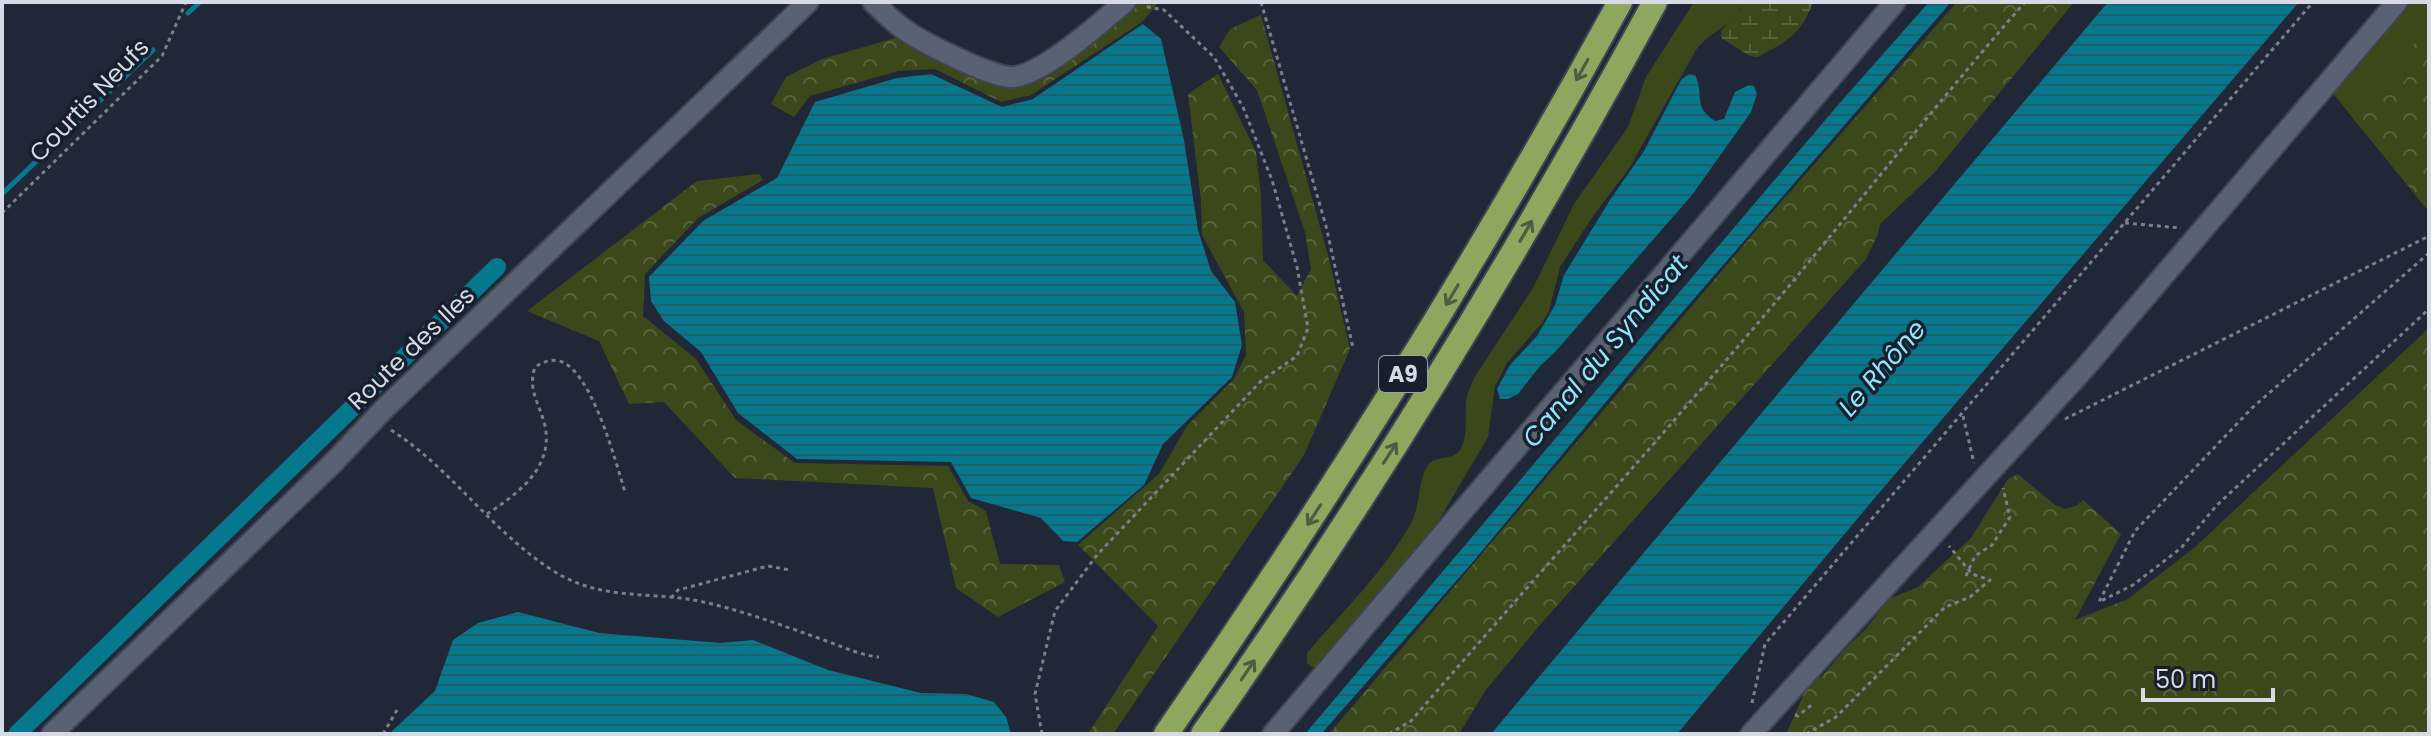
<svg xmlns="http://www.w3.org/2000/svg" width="2431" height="736" font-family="Poppins,sans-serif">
	<defs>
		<pattern id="forest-crowns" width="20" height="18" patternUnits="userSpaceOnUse" patternTransform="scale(2)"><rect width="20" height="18" fill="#3b491a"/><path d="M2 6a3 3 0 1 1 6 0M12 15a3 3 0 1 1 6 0" fill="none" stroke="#56633b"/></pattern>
		<pattern id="wetland-marsh" width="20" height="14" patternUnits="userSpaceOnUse" patternTransform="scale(2)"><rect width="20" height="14" fill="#3b491a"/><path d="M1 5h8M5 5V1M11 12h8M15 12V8" fill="none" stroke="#56633b"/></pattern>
		<pattern id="water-rules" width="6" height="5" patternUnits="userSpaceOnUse" patternTransform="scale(2)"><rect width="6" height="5" fill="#06788d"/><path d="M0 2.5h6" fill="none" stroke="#205f6c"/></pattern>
	</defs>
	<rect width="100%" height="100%" fill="#202837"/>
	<!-- grass -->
	<path fill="#3b491a" d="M1694 2H1743C1735 26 1710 31 1696 50L1628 170 1593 216 1560 267 1549 311 1542 323 1507 363 1495 386 1488 437 1432 532 1318 667H1312L1307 663V653C1342 612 1385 571 1411 523 1421 505 1418 478 1428 465 1437 454 1451 462 1460 450 1469 436 1464 412 1467 395 1469 390 1472 384 1474 378L1533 288 1574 204 1628 127 1646 77Z
		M2407 2H2429V212L2331 91Z"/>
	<!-- forest -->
	<path fill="url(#forest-crowns)" d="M1108 2H1159L1142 22 1031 95 1001 102 935 69 898 71 810 96 794 117 771 104 786 77 822 59 902 36 1015 83Z
		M1957 2H2074L1934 173 1880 224 1878 234 1866 259 1539 626 1485 691 1459 734H1329L1759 227Z
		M1261 15 1329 259 1350 349 1304 455 1113 734H1088L1158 626 1078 545 1159 474 1187 426 1234 379 1246 355 1244 312 1202 235 1201 201 1188 94 1218 74 1256 152 1261 196 1263 260 1297 296 1311 269 1305 232 1257 90 1219 47 1230 29Z
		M2424 40 2429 44V202L2420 200 2349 113 2361 111 2372 113C2375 103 2378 93 2391 93L2394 86 2401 85 2407 78 2402 64 2415 42Z
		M759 174 763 180 698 218 645 274 643 316 696 359 736 420 795 463 948 466 968 501 986 511 1000 564 1059 565 1065 582 998 617 956 588 933 488 735 478 664 402 629 404 599 341 527 311 697 181Z
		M2429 328V734H1786L1807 687 1824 674 1847 647 1866 629 1889 599 1918 587 1971 538 2008 479 2018 474 2055 505 2065 509 2076 506 2083 500 2121 534 2075 620 2128 599 2194 548Z"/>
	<!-- wetland -->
	<path fill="url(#wetland-marsh)" d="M1743 2H1813C1801 35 1787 41 1758 57L1750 56 1721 38V31L1740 10Z"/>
	<!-- water -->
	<path fill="url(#water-rules)" d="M1929 2H1951L1634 368 1472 563 1321 734H1305L1838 105Z
		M2108 2H2299L1873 500 1677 734H1491Z
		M1143 24 1161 39 1184 140 1198 230 1211 271 1235 302 1242 345 1232 377 1163 444 1144 485 1077 542 1063 541 1041 518 971 498 951 462 797 459 738 413 701 352 664 321 651 301 649 277 703 221 777 178 815 102 897 78 931 74 1002 107 1033 99Z
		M1689 74 1695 75C1705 96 1692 106 1715 121L1724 119 1735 92 1749 85 1754 86 1757 94 1751 112 1692 195 1555 352 1540 366 1518 394 1508 399H1500L1497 389 1510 365 1537 336 1555 305 1564 275 1610 200 1644 151 1681 80Z
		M518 612 599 633 721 643 753 640 828 670 921 693 966 694 994 702 1006 717 1011 734H389L435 691 453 640 478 623Z"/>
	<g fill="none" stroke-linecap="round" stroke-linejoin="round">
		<!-- stream -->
		<path stroke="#06788d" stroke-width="5" d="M188 13 200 2
			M2 194 153 50"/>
		<!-- canal -->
		<path stroke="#06788d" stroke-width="18" d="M17 734 497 267"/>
		<!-- minor casing -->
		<g stroke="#3f4551" stroke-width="24">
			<path id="minor" d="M873 2C882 10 891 20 901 27 917 40 994 79 1013 77 1043 75 1101 22 1125 2
				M52 734 334 462 383 410 808 2
				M1273 734 1895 2
				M1751 734 2083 370 2397 2"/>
		</g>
		<!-- highway casing -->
		<g stroke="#3f4551" stroke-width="28">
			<path id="highway" d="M1166 734C1330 498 1482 254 1620 2
				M1203 734C1368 499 1518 254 1655 2"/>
		</g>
		<!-- path -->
		<path stroke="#79808c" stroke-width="3" stroke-dasharray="4 4" stroke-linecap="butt" d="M1261 2 1326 226 1353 348
			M2 213 162 56 186 2
			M2125 223 2181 228
			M2429 253 2252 408 2135 531 2099 602 2133 585 2181 548 2217 505 2429 309
			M1963 416 1974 463
			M2065 419 2429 236
			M391 430C451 468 491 531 552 570 599 601 647 591 699 601 741 610 781 625 821 639 841 646 859 655 879 657
			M487 514C516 495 554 468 545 426 540 404 527 390 535 367 543 362 550 359 559 361 591 368 616 463 625 492
			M1966 576 1975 556 1992 545 2010 517 2003 488
			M671 598 678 590 768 566 790 570
			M1752 703 1765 644 2313 2
			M1795 715 1798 716 1814 703
			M383 734 397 710
			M1042 734 1035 694 1055 611 1097 555 1261 381 1297 356 1308 328 1297 267 1272 180 1243 107 1214 57 1164 10 1143 6
			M1389 734 1411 721C1522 592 1636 466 1746 337 1840 227 1929 112 2025 2
			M1806 734 1836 717 1945 607 1970 597 1990 580 1972 574 1949 546"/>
		<!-- minor -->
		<use href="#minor" stroke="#586273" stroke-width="20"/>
		<!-- highway -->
		<use href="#highway" stroke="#8da85e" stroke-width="24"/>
	</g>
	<!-- one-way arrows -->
	<defs><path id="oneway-shaft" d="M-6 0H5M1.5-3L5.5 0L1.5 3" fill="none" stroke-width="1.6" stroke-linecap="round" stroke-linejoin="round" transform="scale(2)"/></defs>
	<g stroke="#4c5d43">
		<use href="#oneway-shaft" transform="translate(1582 70) rotate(119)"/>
		<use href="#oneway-shaft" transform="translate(1526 231) rotate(-60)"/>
		<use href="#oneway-shaft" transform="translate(1452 295) rotate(121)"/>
		<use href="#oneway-shaft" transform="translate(1390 453) rotate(-57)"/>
		<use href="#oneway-shaft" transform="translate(1314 515) rotate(123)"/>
		<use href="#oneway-shaft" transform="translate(1248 670) rotate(-56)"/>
	</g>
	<g text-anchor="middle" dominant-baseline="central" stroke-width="7" stroke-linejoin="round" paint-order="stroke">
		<!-- shield labels -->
		<rect fill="#171f2d" stroke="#9ca2ad" stroke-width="2" x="1379" y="356" width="48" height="36" rx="6"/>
		<g font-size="22" font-weight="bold" fill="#d5dae4">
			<text x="1403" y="374">A9</text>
		</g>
		<!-- street labels -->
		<g font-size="24" fill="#d5dae4" stroke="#171f2d">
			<text transform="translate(89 100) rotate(-46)">Courtis Neufs</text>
			<text transform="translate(411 348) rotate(-44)">Route des Iles</text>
		</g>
		<!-- water labels -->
		<g font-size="26" font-style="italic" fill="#90e5fb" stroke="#171f2d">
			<text transform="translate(1605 351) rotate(-50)">Canal du Syndicat</text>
			<text transform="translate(1882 368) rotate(-49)">Le Rhône</text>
		</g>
	</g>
	<!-- border -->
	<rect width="2431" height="736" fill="none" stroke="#d5dae4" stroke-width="8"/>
	<!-- scale -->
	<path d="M2143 688v12h130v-12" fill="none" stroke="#d5dae4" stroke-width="4"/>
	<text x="2155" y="688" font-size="24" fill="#d5dae4" stroke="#171f2d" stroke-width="6" paint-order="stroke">50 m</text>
</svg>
